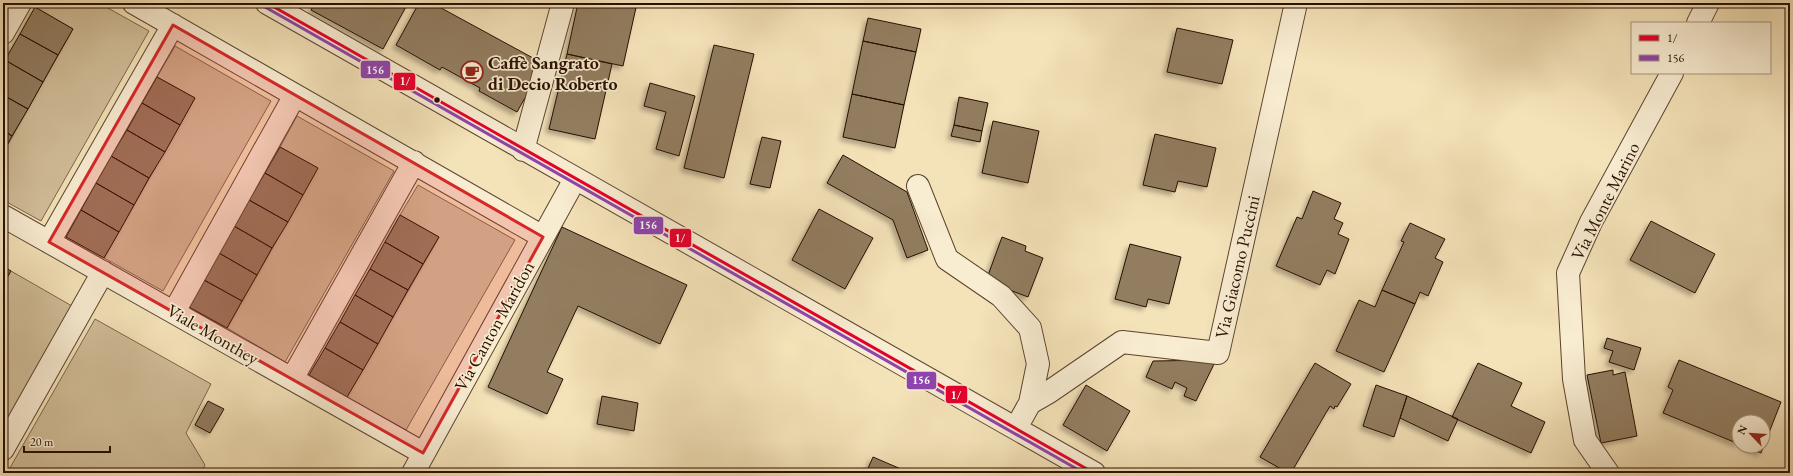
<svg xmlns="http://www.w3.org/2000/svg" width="1793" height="476" font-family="'EB Garamond',serif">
	<defs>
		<filter id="shadow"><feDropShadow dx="-3.5" dy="3.5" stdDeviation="2" flood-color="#0004"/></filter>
	</defs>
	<rect width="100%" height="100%" fill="#f4e2b8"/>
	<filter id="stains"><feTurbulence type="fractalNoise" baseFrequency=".005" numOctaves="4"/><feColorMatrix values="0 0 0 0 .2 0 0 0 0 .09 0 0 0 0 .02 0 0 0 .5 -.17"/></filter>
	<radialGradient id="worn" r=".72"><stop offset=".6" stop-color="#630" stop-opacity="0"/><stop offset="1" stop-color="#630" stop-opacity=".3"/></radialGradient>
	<!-- green -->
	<path fill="#d1be99" stroke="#7c664d" d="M38 3H99L149 31 41 221 3 200V153L73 29 35 7Z
		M175 46 271 101 163 291 104 258 195 98 157 77Z
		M297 116 394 171 285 362 227 328 318 168 280 147Z
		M418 185 515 240 406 430 347 397 439 237 400 215Z
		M11 271 72 306 3 428V284Z
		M95 319 211 384 186 433 205 465 201 473H7Z"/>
	<!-- building -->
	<path fill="#927d60" stroke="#280f01" filter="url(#shadow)" d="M315 3H408L383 49 311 10Z
		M419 3H432L544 64 517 112 479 91 480 88 442 67 440 70 396 45Z
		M578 3H637L623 66 567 54Z
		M35 7 73 29 58 55 20 34Z
		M868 18 921 29 916 52 863 41Z
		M1177 28 1233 40 1222 84 1167 72Z
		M20 34 58 55 43 82 5 60Z
		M863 41 916 52 904 105 852 94Z
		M714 45 754 54 724 178 684 168Z
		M567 54 612 64 595 139 549 129Z
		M5 60 43 82 28 109 3 95V63Z
		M157 77 195 98 180 125 142 103Z
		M650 83 695 96 679 156 656 149 666 112 644 106Z
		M852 94 904 105 895 148 843 137Z
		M3 95 28 109 12 136 3 130Z
		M959 97 988 103 982 131 954 125Z
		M142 103 180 125 165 152 127 130Z
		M993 121 1039 131 1028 183 982 173Z
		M954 125 982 131 980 142 951 136Z
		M3 130 12 136 3 153Z
		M127 130 165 152 149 178 111 156Z
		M1155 134 1216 148 1207 187 1178 181 1175 192 1143 185Z
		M762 137 781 141 770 188 750 184Z
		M280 147 318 168 303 195 265 173Z
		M843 155 907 192 928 250 907 258 893 220 827 183Z
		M111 156 149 178 134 205 96 183Z
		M265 173 303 195 288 222 249 200Z
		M96 183 134 205 119 232 81 210Z
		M1313 191 1341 203 1334 219 1343 223 1338 234 1349 239 1335 274 1327 270 1320 285 1276 266 1297 217 1302 219Z
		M249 200 288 222 272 248 234 226Z
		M819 209 873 238 845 289 792 260Z
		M81 210 119 232 104 258 66 237Z
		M400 215 439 237 423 264 385 242Z
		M1651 221 1715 254 1695 293 1630 260Z
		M1410 223 1445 239 1435 258 1443 262 1428 296 1420 292 1415 304 1382 290 1404 242 1401 241Z
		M234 226 272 248 257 275 219 253Z
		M562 227 687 285 660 344 578 306 547 372 563 379 547 414 488 387Z
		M1002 237 1026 246 1025 251 1043 258 1028 297 986 281Z
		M385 242 423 264 408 290 370 269Z
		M1130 244 1181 257 1169 304 1148 299 1146 307 1115 299Z
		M219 253 257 275 242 301 204 280Z
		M3 266 11 271 3 284Z
		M370 269 408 290 393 317 355 295Z
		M204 280 242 301 227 328 189 307Z
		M1382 290 1415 304 1384 372 1336 351 1359 300 1375 307Z
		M355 295 393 317 378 344 340 322Z
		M340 322 378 344 363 370 325 348Z
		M1607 338 1641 348 1634 370 1609 362 1613 351 1604 348Z
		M325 348 363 370 347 397 309 375Z
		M1216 360 1196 401 1184 396 1187 388 1175 382 1172 389 1146 377 1153 361Z
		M1679 360 1781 402 1761 453 1743 446H1763V422H1739V444L1663 413 1673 390 1668 387Z
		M1315 363 1351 384 1337 407 1335 406 1334 409 1330 406 1291 473H1288L1260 457Z
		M1478 363 1522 383 1511 406 1545 422 1531 453 1452 417Z
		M1613 370V375L1625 372 1637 436 1601 443 1587 375Z
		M1086 385 1130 411 1107 451 1063 425Z
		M1376 385 1407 396 1394 437 1363 426Z
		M602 396 638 403 634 431 597 424Z
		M1407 396 1458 419 1448 441 1400 418Z
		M208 401 224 409 210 433 195 425Z
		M873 457 908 472V473H866Z"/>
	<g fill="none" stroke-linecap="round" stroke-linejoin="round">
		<!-- minor casing -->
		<g stroke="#5b442f" stroke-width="24">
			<path id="minor" d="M134 3 543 237
				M267 3 1094 473
				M1698 23 1708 3
				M3 33 20 3
				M523 150 563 3
				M918 186 947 259 1001 296 1030 328 1038 364 1030 403
				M3 216 423 453
				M49 242 173 25
				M174 312 295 95
				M292 379 414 162
				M1016 428 1030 403 1049 392 1122 342 1218 353 1296 3
				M3 449 103 272
				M413 473 575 179
				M1608 473 1585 440 1574 379 1568 273 1591 222 1672 73"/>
		</g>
		<!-- minor -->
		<use href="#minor" stroke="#f8ecd1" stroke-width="22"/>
		<!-- bus-1 casing -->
		<g stroke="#f8ecd1" stroke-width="6">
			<path id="bus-1" d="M267 3 1094 473"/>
		</g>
		<!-- bus-2 casing -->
		<g stroke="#f8ecd1" stroke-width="6">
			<path id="bus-2" d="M265 7 1084 473"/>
		</g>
		<!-- bus-1 -->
		<use href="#bus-1" stroke="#e4002b" stroke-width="3"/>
		<!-- bus-2 -->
		<use href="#bus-2" stroke="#8e44ad" stroke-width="3"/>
	</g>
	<!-- marked area -->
	<path fill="#d62828" fill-opacity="0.2" stroke="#d62828" stroke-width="3" stroke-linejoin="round" d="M173 25 543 237 423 453 49 242Z"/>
	<!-- icons -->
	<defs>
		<g id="cafe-ring" transform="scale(1.15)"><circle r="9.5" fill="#f8ecd1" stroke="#8f2418" stroke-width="1.5"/><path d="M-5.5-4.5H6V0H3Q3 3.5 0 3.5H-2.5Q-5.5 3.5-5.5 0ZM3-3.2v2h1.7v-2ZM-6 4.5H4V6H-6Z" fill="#8f2418"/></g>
	</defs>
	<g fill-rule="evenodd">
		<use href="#cafe-ring" x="472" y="72"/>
	</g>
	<!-- markers -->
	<circle fill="#280f01" stroke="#f8ecd1" stroke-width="1.5" cx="437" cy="100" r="3.5"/>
	<g text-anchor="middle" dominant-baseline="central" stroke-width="3.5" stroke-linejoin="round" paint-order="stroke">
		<!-- poi labels -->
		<g font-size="18" font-weight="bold" fill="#280f01" stroke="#f8ecd1" text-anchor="start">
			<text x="488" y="62">Caffè Sangrato<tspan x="488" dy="21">di Decio Roberto</tspan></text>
		</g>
		<!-- street labels -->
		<g font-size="18" fill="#280f01" stroke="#f8ecd1">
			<text transform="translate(1605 201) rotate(-63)">Via Monte Marino</text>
			<text transform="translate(1237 267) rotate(-77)">Via Giacomo Puccini</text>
			<text transform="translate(494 326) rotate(-61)">Via Canton Maridon</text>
			<text transform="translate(213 334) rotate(30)">Viale Monthey</text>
		</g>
	</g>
	<g stroke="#f8ecd1" stroke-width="1.5">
		<rect x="360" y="60" width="31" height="19" rx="4" fill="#8e44ad"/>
		<rect x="393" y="72" width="23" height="19" rx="4" fill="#e4002b"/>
		<rect x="633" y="216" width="31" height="19" rx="4" fill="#8e44ad"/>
		<rect x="669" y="228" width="23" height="20" rx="4" fill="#e4002b"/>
		<rect x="906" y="371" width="31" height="19" rx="4" fill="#8e44ad"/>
		<rect x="945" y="385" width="23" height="19" rx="4" fill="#e4002b"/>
	</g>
	<g font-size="11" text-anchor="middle" font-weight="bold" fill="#fff">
		<text x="375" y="74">156</text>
		<text x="405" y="85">1/</text>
		<text x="648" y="229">156</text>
		<text x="680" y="242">1/</text>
		<text x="921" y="384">156</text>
		<text x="956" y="399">1/</text>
	</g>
	<!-- margin -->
	<rect width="1793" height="476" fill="none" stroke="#f4e2b8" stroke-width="16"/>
	<rect x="4" y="4" width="1785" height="468" fill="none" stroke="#280f01" stroke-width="2"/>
	<rect x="8" y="8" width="1777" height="460" fill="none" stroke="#280f01"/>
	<!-- legend -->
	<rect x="1631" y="22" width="140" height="52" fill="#f8ecd1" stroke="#a5947e"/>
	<rect x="1639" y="35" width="20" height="6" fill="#e4002b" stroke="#a5947e"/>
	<text x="1667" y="42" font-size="12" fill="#280f01">1/</text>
	<rect x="1639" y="55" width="20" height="6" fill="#8e44ad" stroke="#a5947e"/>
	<text x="1667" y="62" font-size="12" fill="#280f01">156</text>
	<!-- north arrow -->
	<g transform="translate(1751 434) rotate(295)"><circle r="19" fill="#f8ecd1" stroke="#a5947e"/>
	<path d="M0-3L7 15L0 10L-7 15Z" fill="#8f2418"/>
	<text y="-6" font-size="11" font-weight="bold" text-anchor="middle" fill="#280f01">N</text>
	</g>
	<!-- scale -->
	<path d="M24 446v6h86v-6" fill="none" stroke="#280f01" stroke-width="2"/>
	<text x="30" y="446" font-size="12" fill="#280f01" stroke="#f8ecd1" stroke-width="3" paint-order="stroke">20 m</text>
	<rect width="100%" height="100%" filter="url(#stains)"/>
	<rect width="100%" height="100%" fill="url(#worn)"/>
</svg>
